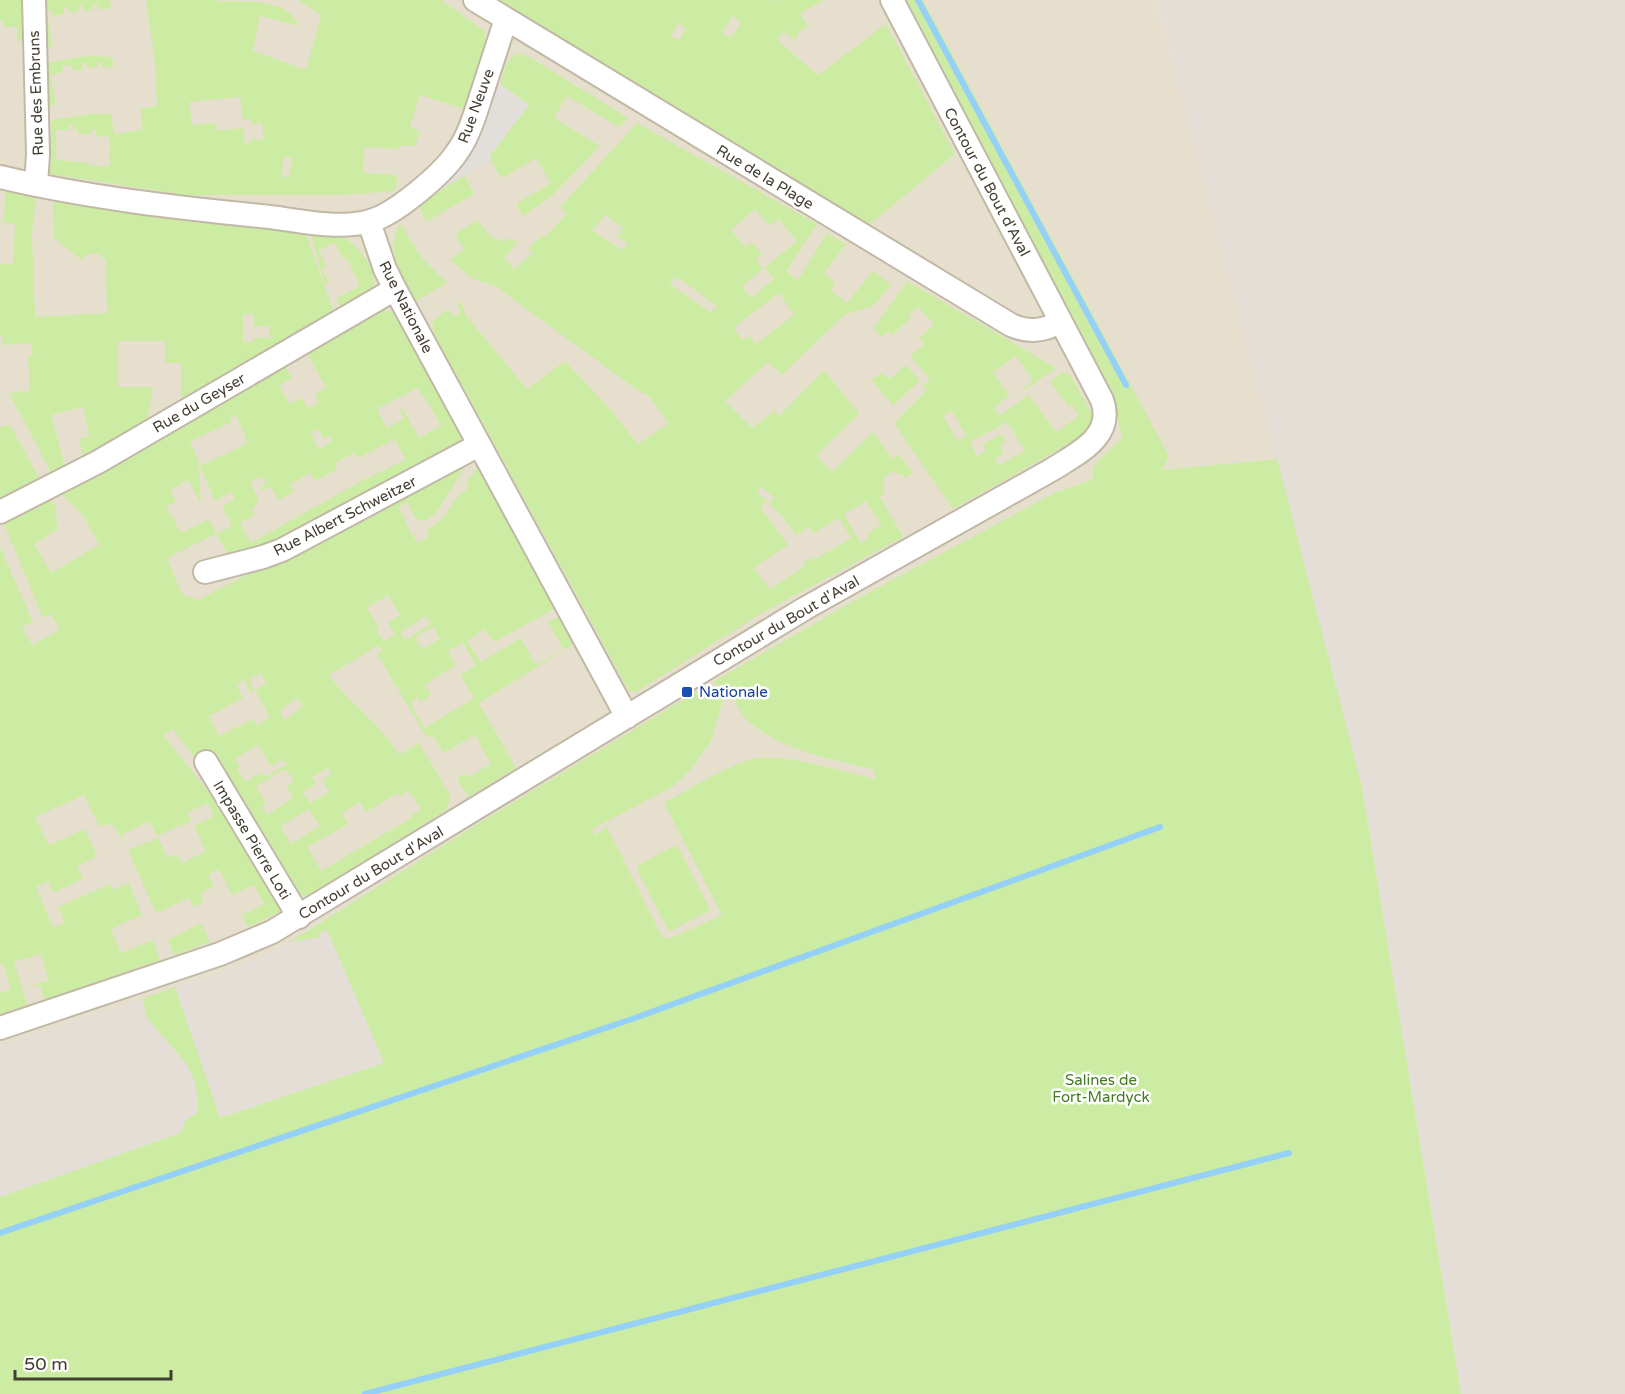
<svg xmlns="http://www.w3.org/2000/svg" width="1625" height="1394" font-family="'Varela Round',sans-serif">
	<rect width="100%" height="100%" fill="#f3ede1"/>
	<!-- residential -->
	<path fill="#e7dfce" d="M0 0H1156L1277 459 1098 477 1054 493 890 867 640 954 334 945 384 1063 220 1118 0 1197Z"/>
	<!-- industrial -->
	<path fill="#e4ded6" d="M1156 0H1625V1394H1461L1362 787Z
		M327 930 384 1063 220 1118 175 987 225 971 277 950 290 942Z
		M142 999 147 1018 186 1063 194 1079 198 1100V1112L186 1120 180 1133 0 1197V1045Z"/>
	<!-- green -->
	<path fill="#cceca4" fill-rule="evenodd" d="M0 0H25L22 14V41H17V27H4V21H0Z
		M48 0H110L111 8 99 10 97 4 93 5 94 9 84 11 82 5 78 6 79 11 69 13 68 7 64 8V14L52 16 51 10 47 11 52 47 43 48V6Z
		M146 0H218L219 2C246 0 291 0 298 26L260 16 253 51 306 70 321 15 298 0H441L485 31V45L464 109 420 95 410 127 420 131 415 146 399 145V149L364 147 363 173 397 175 396 191 343 195H185L50 174 51 120 92 114H111L114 134 142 130 141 109 157 106 155 62ZM240 97 243 120 250 119 251 124 262 123 264 139 255 140 254 133H253V139L251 140V143H245L243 128 217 131 216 123 192 125 189 102ZM73 123V130L78 128V134H92V130H95L96 136 110 137 109 166H90V163L56 160V130H69V124ZM283 157 293 158 289 177H282Z
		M496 0H775L777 2 780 0H824L800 13 808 27 799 31 795 40 783 32 777 40 818 75 886 24 955 154 869 225ZM732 16 741 22 731 38 722 33ZM678 23 686 28 679 40 671 36Z
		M903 0H923L1169 456 1162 470 1277 459 1362 787 1461 1394H0V1197L180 1133 186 1120 198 1112V1100L194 1079 186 1063 147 1018 142 999 175 987 220 1118 384 1063 327 930 318 934 320 937 290 942 476 825 709 684 724 697 711 741 692 768 674 786 592 829 595 835 607 827 661 935 669 939 722 915 664 803C692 788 721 768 752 759 779 752 846 772 876 779L874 770C833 759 787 752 753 725 739 715 737 701 728 692 724 688 717 685 713 682L848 604 1054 493 1093 479 1092 470 1096 463 1122 438 1115 405 1108 383 1034 249 956 94Z
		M517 54 526 55 628 118 619 127 567 96 554 118 600 146 550 198 523 216 516 204 551 183 536 159 501 178 489 157 529 105 500 84C504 73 505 58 517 54Z
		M86 56 112 57 114 66 103 68 101 62H97L98 67 87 68 86 62 82 63 83 69 73 71 72 65 63 66V72L51 75 56 105 46 106 44 66 49 62Z
		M637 123 817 224 786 271 798 280 827 233 846 244 824 273 835 283 831 291 847 303 873 271 891 285 873 306 844 315 782 375 768 362 725 401 752 428 775 411 779 416 824 370 859 414 817 455 832 472 873 432 893 459 899 454 913 473 905 478 903 475 893 472 884 477V494L880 497 903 537 762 613 636 692 629 691 435 336 432 325 435 319 448 309 453 317 461 312 457 303 461 302 467 317 527 389 565 361 609 408 638 444 669 423 647 394 645 395 629 384 495 286 471 278 450 259 464 250 455 234 478 220 490 236 503 242 507 238 518 242 504 258 514 269 533 253 528 249 541 236 545 237 567 213 560 207ZM755 209 770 226 779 219 797 241 765 267 774 279 751 298 742 286 763 269 756 260 762 254 752 242 745 247 731 230ZM605 215 623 228 617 236 628 244 622 250 592 230ZM677 277 717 306V307L710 312 669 283ZM779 293 794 315 756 344 749 336 743 340 733 328ZM762 487 774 498 769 504 782 516 796 535 810 527 814 533 839 518 851 538 814 560 812 557 802 564 804 567 770 589 753 568 788 545 760 507 767 501 757 492ZM866 501 881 525 867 534 869 537 860 543 844 514Z
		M464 175 474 194 426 222 419 205Z
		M5 191 36 198 32 234 35 317 107 313 106 261 100 254 89 253 81 260 54 238 53 201 183 221 305 232 334 312 181 402V363H165V341H118V387H153L147 422 83 457 79 439 89 436 83 407 51 415 65 467 52 474 9 393 30 391 28 356 33 355 30 343 3 345 2 336H0V264H13L15 224 4 222ZM243 314H253V326H269V338H254L253 342H243Z
		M400 224 423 259 447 283 416 301C403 276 384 251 400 224Z
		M310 232C321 234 334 234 344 238 358 245 382 274 372 289L341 308 336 298 360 286 346 257 343 259 335 243 319 250 326 266 322 268 329 282 325 284Z
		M907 281 1056 368 1023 391 1022 389 1033 381 1016 356 993 372 1009 396 994 407 999 416 1029 395 1056 432 1079 416 1072 405 1069 407 1050 381 1063 372 1071 376 1095 420 1086 434 953 509 894 423 927 390 923 385 930 379 910 356 924 344 919 338 934 325 918 307 908 316 910 319 892 335 889 331 881 337 874 328ZM952 411 966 436 958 441 943 416ZM1007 422 1025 451 999 465 995 459 1004 453 1000 445 1005 443 1002 434 983 444 986 451 977 456 970 442Z
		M381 310 395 313 464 442 272 546 228 554 216 534 167 558 182 594 198 600 248 574 288 561 467 463 436 513 425 521 416 519 407 502 398 507C406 519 408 532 418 542L428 537 427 531 443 518 459 494 466 491 468 480 478 467 554 609 494 642 484 629 467 641 481 662 521 638 536 665 564 650 548 622 558 617 573 645 479 703 516 768 468 797 457 778 465 773 468 777 491 764 475 735 443 753 434 738V734L427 738 377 654 382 651 379 645 329 675C349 704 381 724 399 755L419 743 451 797 446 810 309 896 296 894 173 729 163 735 215 800 282 911 248 927 242 915 264 904 254 885 232 895 219 869 208 875 214 887 200 893 204 902 193 907 189 898 156 913 128 850 158 838 168 858 176 854 182 863 206 851 194 826 214 816 208 803 188 812 191 821 157 836 149 821 121 835 128 849 112 824 99 826 84 795 35 817 49 845 85 829 97 856 77 867 83 879 53 893 48 881 36 887 53 927 65 923 58 907 110 884 113 890 129 883 142 915 111 929 121 953 153 940 160 960 45 1000 40 985 33 987V985L49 980 40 954 14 962 27 1005 0 1014V993L11 989 3 964H0V547L33 622 22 627 32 645 60 630 51 614 43 618 4 524 50 500 56 507 57 530 34 544 51 573 99 545 85 518 62 494 183 427 285 366 292 378 279 385 289 404 302 398 308 408 319 403 315 394 326 388 307 353ZM418 388 423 398 425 397 441 426 419 438 403 409 400 410 404 419 387 428 377 409ZM236 415 248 443 200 466 215 501 231 492 235 499 222 507 232 526 217 534 209 519 181 533 166 507 176 501 170 490 188 480 201 504 199 463 190 441 232 422 230 418ZM318 429 324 439 330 436 332 441 319 449 311 433ZM395 439 405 460 361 481 251 543 240 523 255 515 252 510 259 500 250 482 262 476 266 484 261 487 263 491 271 487 279 500 294 492 290 484 310 473 315 481 337 469 335 463 355 452 358 458ZM388 595 400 615 388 623 395 635 384 641 376 630 379 628 367 608ZM426 616 431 624 405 640 400 632ZM433 627 440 639 422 649 415 637ZM463 643 476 665 460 675 474 698 425 728 412 707 413 705 411 701 417 697 420 702 431 695 425 684 456 665 448 651ZM261 673 266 684 255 690 270 717 257 725 253 719 219 736 209 716 243 698 236 684 244 680 251 693 254 691 249 679ZM298 697 302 707 285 720 279 711ZM258 745 271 766 283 759 287 764 266 777 262 772 246 782 237 769 240 767 235 759ZM328 768 331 774 322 780 329 792 310 803 303 792 316 784 312 777ZM283 770 287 771 294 781 286 787 293 798 267 815 261 807 266 804 256 786ZM409 791 421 809 412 815 413 817 321 871 307 847 348 824 342 813 360 802 366 812 398 793 400 796ZM309 809 320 826 291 844 280 826Z
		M906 365 920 381 893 405 871 380 882 373 890 379Z
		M10 425 40 480 0 500V427Z
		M674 846 678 847 709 907V911L672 930H668L637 870 638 865Z
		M201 923 210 942 174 955 168 940Z"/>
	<!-- parking -->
	<path fill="#e2dfda" d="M495 81 529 105 489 156 491 160 442 189 438 181Z"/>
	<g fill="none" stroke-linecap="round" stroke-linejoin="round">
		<!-- stream -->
		<path stroke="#95d0f8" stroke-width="6" d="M918 0 1126 385
			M0 1233 632 1019 1160 827
			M365 1394 1289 1153"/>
		<!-- minor casing -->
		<g stroke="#c1b8a6" stroke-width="26">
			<path id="minor" d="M34 0 38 154 36 185
				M475 0 1011 325C1029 333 1043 331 1060 322
				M0 177C88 198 180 208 270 217 301 221 339 230 370 221 394 215 440 176 455 155 469 137 475 114 482 93 490 68 498 44 506 19
				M369 222 385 269 395 289 627 717
				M0 512 98 462 395 289
				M205 572 263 557 282 550 479 445
				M206 762 299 917
				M0 1028 220 954 272 932 804 609 1053 469C1078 453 1115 436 1102 400L892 0"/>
		</g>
		<!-- minor -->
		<use href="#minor" stroke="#fff" stroke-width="22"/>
	</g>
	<!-- markers -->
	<rect fill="#1a4fb4" stroke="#fff" stroke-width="2" x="681" y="686" width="12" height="12" rx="3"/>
	<g text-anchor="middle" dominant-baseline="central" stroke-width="5" stroke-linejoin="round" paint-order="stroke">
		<!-- street labels -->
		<g font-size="15" fill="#443d31" stroke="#fff">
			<text transform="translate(36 93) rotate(-92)">Rue des Embruns</text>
			<text transform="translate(476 106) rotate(-70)">Rue Neuve</text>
			<text transform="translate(765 177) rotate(31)">Rue de la Plage</text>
			<text transform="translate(987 182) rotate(62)">Contour du Bout d'Aval</text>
			<text transform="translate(406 307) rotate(63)">Rue Nationale</text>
			<text transform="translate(199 403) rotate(-30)">Rue du Geyser</text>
			<text transform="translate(345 516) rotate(-27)">Rue Albert Schweitzer</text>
			<text transform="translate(786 621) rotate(-30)">Contour du Bout d'Aval</text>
			<text transform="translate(252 840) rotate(59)">Impasse Pierre Loti</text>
			<text transform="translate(371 873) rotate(-31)">Contour du Bout d'Aval</text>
		</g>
		<!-- transit labels -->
		<g font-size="15" fill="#164399" stroke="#fff" text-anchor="start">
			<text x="699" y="692">Nationale</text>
		</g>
		<!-- park labels -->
		<g font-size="15" fill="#437b1f" stroke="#fff">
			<text x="1101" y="1080">Salines de<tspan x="1101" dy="17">Fort-Mardyck</tspan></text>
		</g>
	</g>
	<!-- scale -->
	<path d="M15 1370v9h156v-9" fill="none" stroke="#443d31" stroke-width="3"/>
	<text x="24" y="1370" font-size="18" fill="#443d31" stroke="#ffffff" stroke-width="4.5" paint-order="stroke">50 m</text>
</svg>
